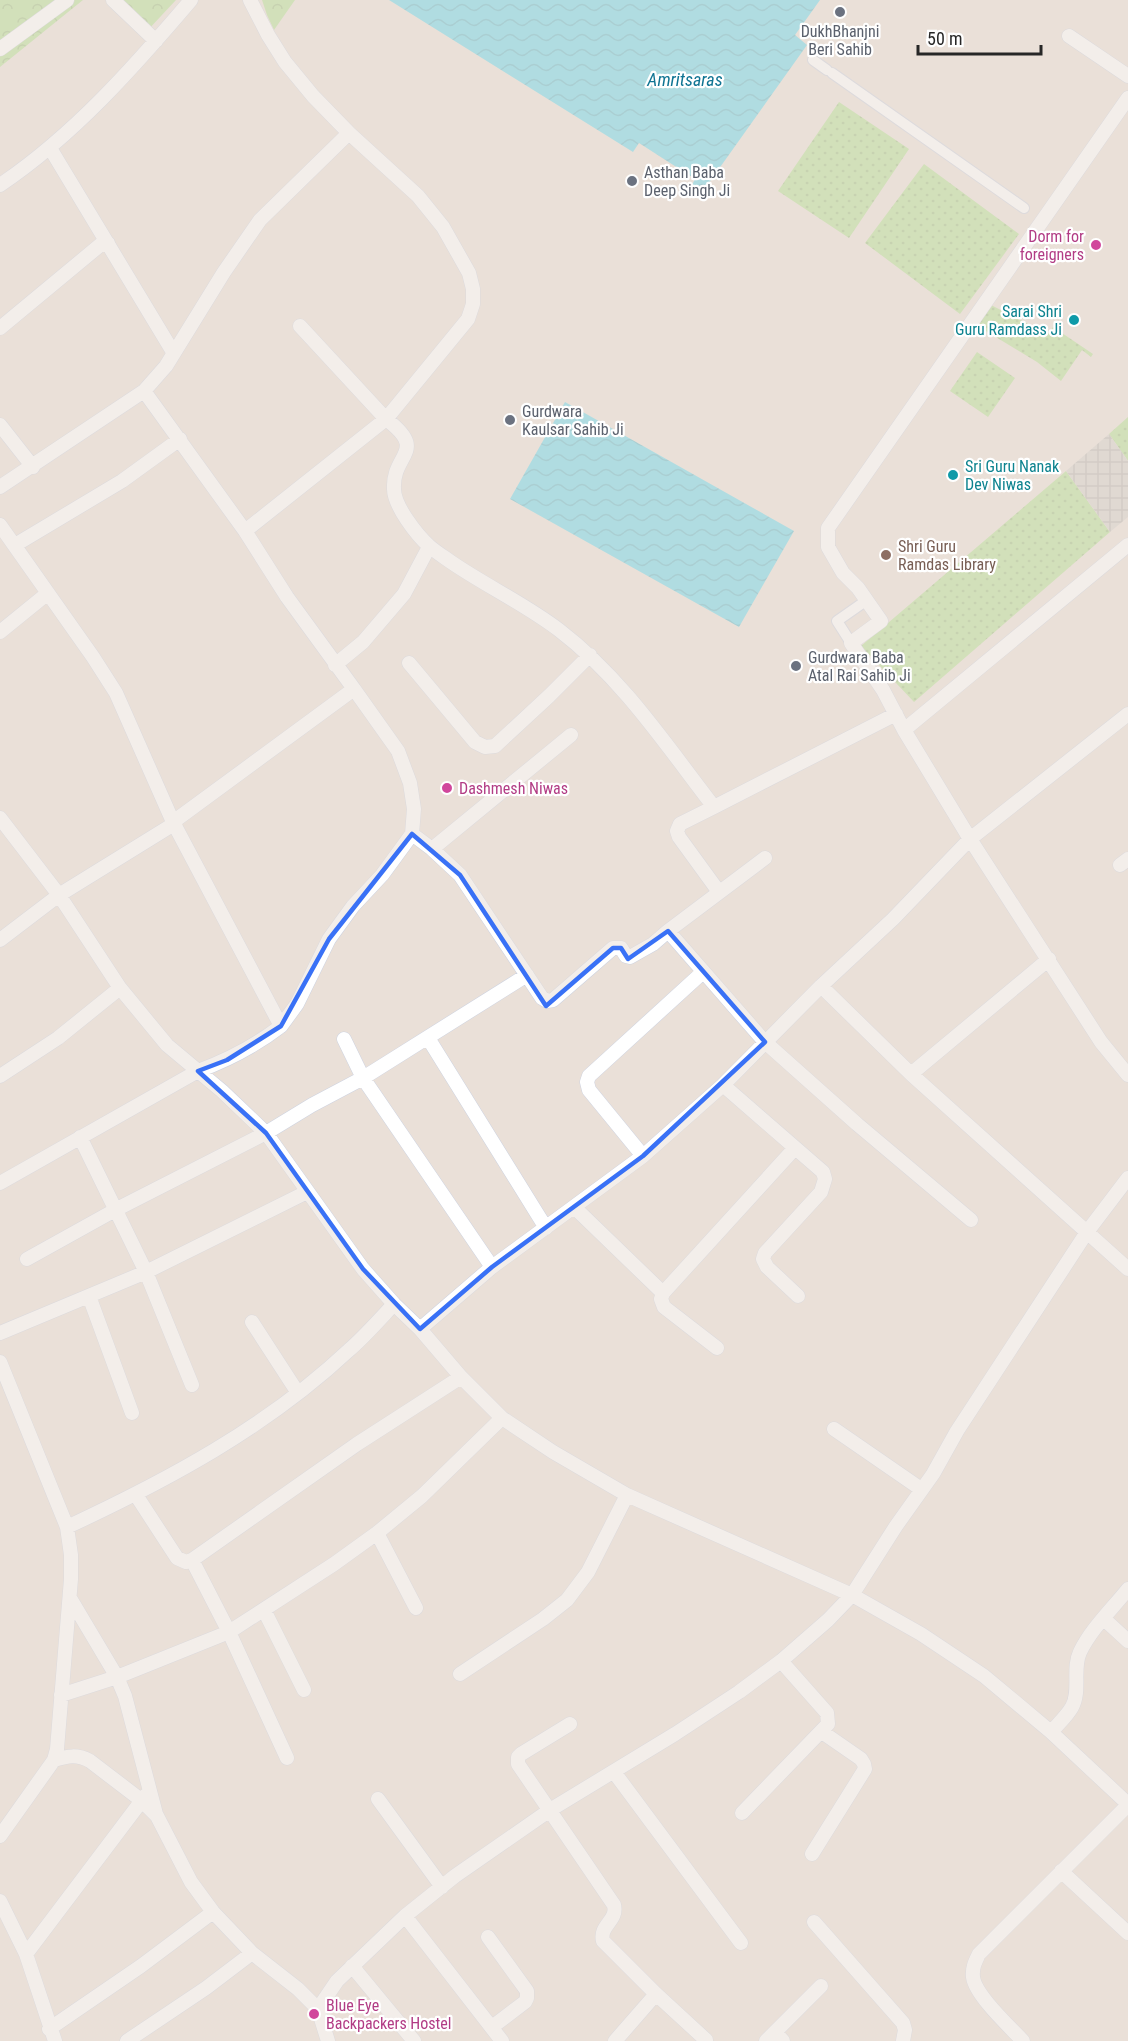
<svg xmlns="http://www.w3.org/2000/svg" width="1128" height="2041" font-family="'Roboto Condensed',sans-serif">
	<defs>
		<pattern id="grass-dots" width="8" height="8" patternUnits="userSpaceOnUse" patternTransform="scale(1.5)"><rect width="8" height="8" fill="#b7e095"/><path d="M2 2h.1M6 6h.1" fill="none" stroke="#9dc080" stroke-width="1.8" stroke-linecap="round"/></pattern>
		<pattern id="forest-crowns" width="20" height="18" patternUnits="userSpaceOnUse" patternTransform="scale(1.5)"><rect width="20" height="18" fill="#b7e095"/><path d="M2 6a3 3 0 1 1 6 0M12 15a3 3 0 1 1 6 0" fill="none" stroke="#9dc080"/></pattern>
		<pattern id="plaza-grid" width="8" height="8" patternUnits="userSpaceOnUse" patternTransform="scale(1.5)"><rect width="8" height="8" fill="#d6d0cb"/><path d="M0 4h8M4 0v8" fill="none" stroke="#b8b3ae"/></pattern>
		<pattern id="water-waves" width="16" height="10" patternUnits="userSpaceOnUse" patternTransform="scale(1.5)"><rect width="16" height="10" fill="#6cd8eb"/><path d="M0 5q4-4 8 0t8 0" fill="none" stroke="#5eb9ca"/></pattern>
	</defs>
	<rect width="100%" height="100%" fill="#eae0d8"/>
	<!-- grass -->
	<path fill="url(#grass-dots)" d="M839 102 909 149 849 238 778 191Z
		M924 164 1019 234 960 314 865 243Z
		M989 304 1048 334 1053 327 1093 354 1091 357 1082 350 1061 381 1037 362 976 325Z
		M977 352 1015 378 988 417 950 391Z
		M1128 417V461L1109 434Z
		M1066 471 1110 532 914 702 861 646Z"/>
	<!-- forest -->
	<path fill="url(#forest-crowns)" d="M0 0H83L0 67Z
		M110 0H176L147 31Z
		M262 0H295L274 30 267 15Z"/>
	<!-- plaza -->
	<path fill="url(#plaza-grid)" d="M1109 434 1128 461V517L1110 532 1066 471Z"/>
	<!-- water -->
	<path fill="url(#water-waves)" d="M389 0H820L795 35 807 45 701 194 691 187 695 179 639 143 633 152Z
		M565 402 794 531 739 627 510 499Z"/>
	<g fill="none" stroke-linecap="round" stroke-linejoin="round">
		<!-- pedestrian casing -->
		<g stroke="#ced3e0" stroke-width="12">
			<path id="pedestrian" d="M813 60 827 70
				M832 73 1024 208
				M851 643 837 621 867 600"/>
		</g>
		<!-- minor casing -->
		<g stroke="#ced3e0" stroke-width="15">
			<path id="minor" d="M113 0 156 41
				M250 0 268 35 285 62 313 96 349 133 418 196 443 227 469 273 473 289V304L468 319 386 419C429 452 392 453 394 489 394 506 417 535 429 546 436 552 444 557 451 562 486 586 525 604 559 630 622 678 666 745 714 807L896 714
				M1069 36 1128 76
				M0 49 67 0
				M50 148 173 352
				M0 185C74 135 134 67 191 0
				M0 328 105 241 108 243
				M0 425 33 467
				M0 487 144 391 166 366 224 272 260 220 349 133
				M0 525 93 657 116 693 173 822 281 1026C255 1046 228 1060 198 1071L0 1183
				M245 531 386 419 300 326
				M15 545 122 481 180 439
				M1128 545 904 730 970 839 1101 1042 1128 1075
				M0 632 48 593
				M409 663 475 742 485 747 495 746 549 696 590 655
				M335 665 363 642 404 594 429 547
				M904 730 883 690 851 643 881 621 858 588 843 573 828 547V528L1128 98
				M714 807 680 824 677 831 679 837 719 892
				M0 818 59 895 120 988 167 1045 222 1091 266 1133 363 1269 394 1304 420 1329 492 1267 643 1156 723 1085 821 986 893 919 970 839 1128 714
				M412 834 432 849 460 875 542 998 547 1001 553 1000 613 948H621L626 956 630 957 653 944 668 931
				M432 849 571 735
				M765 858 668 931 765 1042 857 1124 971 1220
				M1120 865 1128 859
				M0 940 59 895 169 827 173 822 354 689 287 597 245 531 144 391
				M821 986 911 1074 1128 1269
				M281 1026 297 1004 329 939 353 906 382 875 412 834 414 809 410 783 398 751 354 689
				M428 1038 546 1228
				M344 1039 363 1078 492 1267
				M911 1074 1049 959
				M0 1076 58 1038 120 988
				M723 1085 823 1172 825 1179 821 1192 765 1253 763 1259 767 1267 798 1296
				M80 1137 146 1272 307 1192
				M643 1156 589 1090 587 1082 589 1076 703 972
				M574 1207 663 1293 795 1148
				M27 1259 117 1209 266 1133 312 1105 363 1078 527 975
				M663 1293 661 1299 664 1307 717 1348
				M89 1296 132 1413
				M252 1322 298 1393
				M420 1329 461 1377 502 1418 553 1452 627 1495 852 1595 921 1634 984 1676 1051 1732 1128 1804
				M0 1333 146 1272 192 1385
				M0 1362 67 1527
				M834 1429 921 1489
				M136 1495 177 1558 186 1562 192 1560 229 1632 287 1758
				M377 1533 416 1608
				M192 1560 357 1444 461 1377
				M70 1598 117 1677 125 1696 156 1814
				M264 1610 304 1690
				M1104 1619 1128 1641
				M460 1674 543 1619 567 1600 588 1572 627 1495
				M61 1695 117 1677 229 1632 334 1564 377 1533 422 1496 502 1418
				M570 1724 521 1754 518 1757V1764L614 1905C618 1921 599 1925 603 1941L656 1994 706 2040
				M1051 1732C1058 1724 1067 1716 1072 1707 1081 1690 1072 1669 1080 1652 1091 1629 1112 1609 1128 1589
				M54 1760C68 1756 77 1754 90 1761L141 1800 157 1816 191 1882 213 1912 252 1953 298 1989 318 2009 328 2041
				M614 1772 741 1943
				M378 1799 442 1887
				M742 1813 828 1724 827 1713 781 1661
				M0 1836 54 1760 57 1749 71 1579V1555L67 1527C168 1480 267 1427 349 1350 365 1336 379 1320 394 1304
				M812 1854 865 1769 864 1764 861 1759 822 1732
				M1061 1871 1128 1933
				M0 1901 26 1954 55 2041
				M405 1916 502 2041
				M814 1922 903 2023 905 2030 903 2041
				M488 1937 527 1991V1998L525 2002 492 2027
				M26 1954 146 1795
				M352 1966 414 2041
				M318 2009 337 1981 405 1916 455 1876 550 1810 675 1734 739 1692 781 1661 828 1620 852 1595 896 1526 933 1474 957 1431 1087 1232 1128 1178
				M49 2029 141 1966 213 1912
				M775 2032 821 1986
				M127 2041 206 1988 252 1953
				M615 2041 656 1994
				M766 2041 775 2032 783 2041
				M1023 2041C1010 2027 975 1995 973 1977 972 1968 975 1962 979 1954L1128 1805"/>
		</g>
		<!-- pedestrian -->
		<use href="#pedestrian" stroke="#fff" stroke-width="10"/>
		<!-- minor -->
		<use href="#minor" stroke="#fff" stroke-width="14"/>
	</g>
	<!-- marked area -->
	<path d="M0 0H1128V2041H0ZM412 834 460 875 546 1006 613 948H621L628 959 668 931 765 1042 643 1156 492 1267 420 1329 363 1269 266 1133 198 1071 227 1060 281 1026 329 939Z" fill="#eae0d8" fill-opacity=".55" fill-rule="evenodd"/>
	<path fill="none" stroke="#3971f6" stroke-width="4.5" stroke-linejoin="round" d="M412 834 460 875 546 1006 613 948H621L628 959 668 931 765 1042 643 1156 492 1267 420 1329 363 1269 266 1133 198 1071 227 1060 281 1026 329 939Z"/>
	<!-- markers -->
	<g fill="#6b7280" stroke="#fff" stroke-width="2">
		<circle cx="840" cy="12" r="6"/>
		<circle cx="632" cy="181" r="6"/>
		<circle cx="510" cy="420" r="6"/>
		<circle cx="796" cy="666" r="6"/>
	</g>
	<g fill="#d1479c" stroke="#fff" stroke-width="2">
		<circle cx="1096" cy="245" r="6"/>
		<circle cx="447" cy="788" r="6"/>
		<circle cx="314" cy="2014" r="6"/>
	</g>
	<g fill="#0f9aa8" stroke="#fff" stroke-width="2">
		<circle cx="1074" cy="320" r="6"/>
		<circle cx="953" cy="475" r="6"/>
	</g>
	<circle fill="#8d6e63" stroke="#fff" stroke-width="2" cx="886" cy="555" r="6"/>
	<g text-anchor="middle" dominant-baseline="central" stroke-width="4.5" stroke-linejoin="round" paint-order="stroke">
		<!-- worship labels -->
		<g font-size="16" fill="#5b616d" stroke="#fff" text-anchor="start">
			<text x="840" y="31" text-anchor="middle">DukhBhanjni<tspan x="840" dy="18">Beri Sahib</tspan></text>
			<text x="644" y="172">Asthan Baba<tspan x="644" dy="18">Deep Singh Ji</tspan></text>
			<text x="522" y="411">Gurdwara<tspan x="522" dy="18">Kaulsar Sahib Ji</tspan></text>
			<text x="808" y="657">Gurdwara Baba<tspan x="808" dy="18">Atal Rai Sahib Ji</tspan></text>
		</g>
		<!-- hotel labels -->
		<g font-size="16" fill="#b23c85" stroke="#fff" text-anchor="start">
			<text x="1084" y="236" text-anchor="end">Dorm for<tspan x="1084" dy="18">foreigners</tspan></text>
			<text x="459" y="788">Dashmesh Niwas</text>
			<text x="326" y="2005">Blue Eye<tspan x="326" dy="18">Backpackers Hostel</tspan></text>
		</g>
		<!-- culture labels -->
		<g font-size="16" fill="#0d838f" stroke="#fff" text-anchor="end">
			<text x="1062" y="311">Sarai Shri<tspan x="1062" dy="18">Guru Ramdass Ji</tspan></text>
			<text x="965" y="466" text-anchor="start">Sri Guru Nanak<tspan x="965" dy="18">Dev Niwas</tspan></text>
		</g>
		<!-- education labels -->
		<g font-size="16" fill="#785e54" stroke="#fff" text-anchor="start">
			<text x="898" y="546">Shri Guru<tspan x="898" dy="18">Ramdas Library</tspan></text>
		</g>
		<!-- water labels -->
		<g font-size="18" font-style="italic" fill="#0f7493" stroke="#fff">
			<text x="685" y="79">Amritsaras</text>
		</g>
	</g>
	<!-- scale -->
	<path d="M918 45v9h123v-9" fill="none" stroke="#272727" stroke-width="3"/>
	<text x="927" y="45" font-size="18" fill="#272727" stroke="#ffffff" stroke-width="4.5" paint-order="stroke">50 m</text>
</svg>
